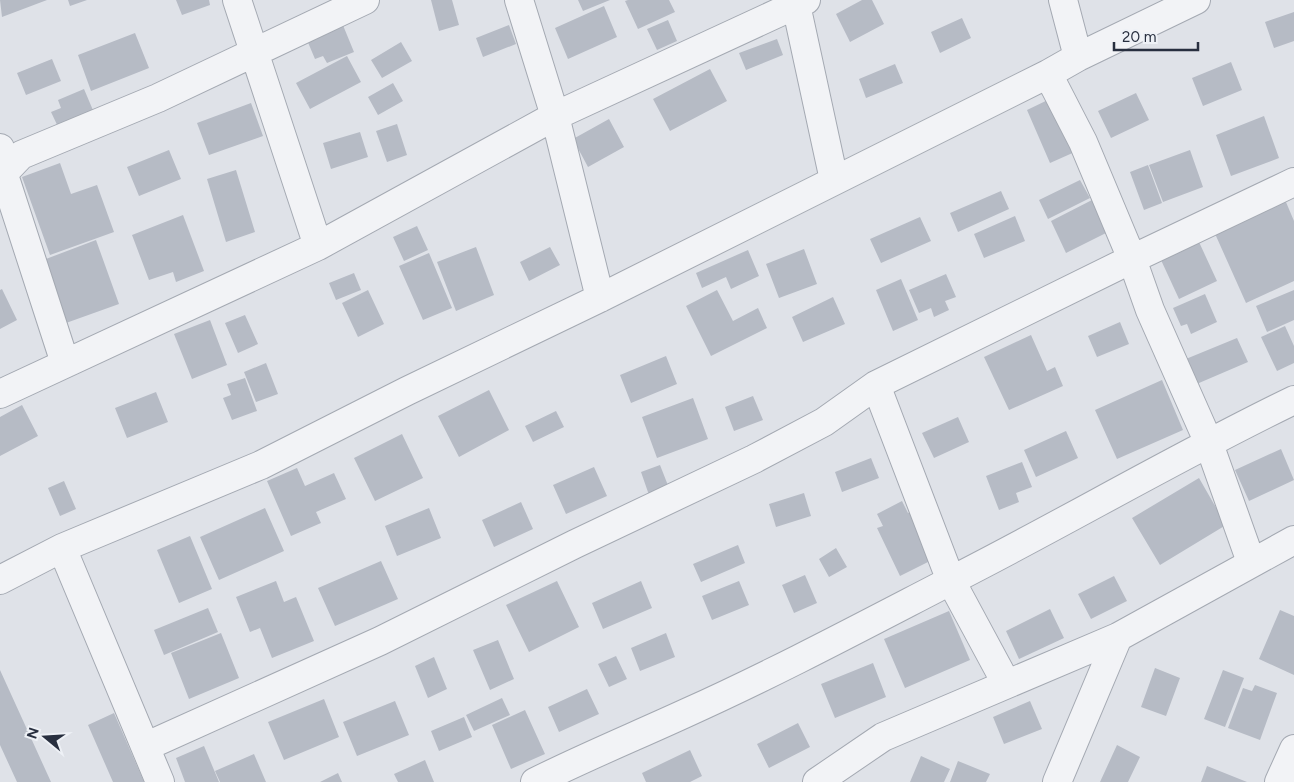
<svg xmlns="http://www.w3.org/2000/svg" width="1294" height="782" font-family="Figtree,sans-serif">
	<rect width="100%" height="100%" fill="#dfe2e8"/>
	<!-- building -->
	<path fill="#b6bbc5" d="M0 0H47L2 17Z
		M68 0H87L70 6Z
		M176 0H209L210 5 182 15Z
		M431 0H452L459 25 439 31Z
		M578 0H610L583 11Z
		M628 0H669L675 12 638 29 625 1Z
		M862 0H872L884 24 850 42 836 14Z
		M604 6 617 37 568 59 555 28Z
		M1294 12V41L1274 48 1265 22Z
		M340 18 354 52 327 63 323 56 315 59 304 33Z
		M962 18 971 38 940 53 931 32Z
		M668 20 677 41 657 50 647 29Z
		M509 25 516 44 483 57 476 38Z
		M135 33 149 68 91 91 78 55Z
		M777 39 783 55 746 70 739 53Z
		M401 42 412 61 382 78 371 60Z
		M347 56 361 82 310 109 296 83Z
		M52 59 61 81 26 95 17 73Z
		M1231 62 1242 90 1203 106 1192 78Z
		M895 64 903 83 866 98 859 79Z
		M710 69 727 101 670 131 653 99Z
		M393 83 403 101 378 115 368 97Z
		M84 89 95 115 60 131 51 112 61 108 58 100Z
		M1136 93 1149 120 1111 138 1098 111Z
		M1054 97 1077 151 1050 163 1027 110Z
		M251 103 263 136 209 155 197 123Z
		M1264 116 1279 158 1231 176 1216 135Z
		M609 119 624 147 588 167 573 139Z
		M397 124 407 155 387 162 376 131Z
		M360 132 368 157 331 169 323 143Z
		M169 150 181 179 139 196 127 167Z
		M1190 150 1203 187 1163 202 1149 165Z
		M60 163 71 194 97 185 114 232 50 255 22 177Z
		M1148 165 1162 203 1144 210 1130 172Z
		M236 170 255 232 226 242 207 179Z
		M1080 180 1090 198 1048 219 1039 200Z
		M1001 191 1009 209 958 232 950 213Z
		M1283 195 1294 221V281L1246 303 1212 227Z
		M1092 200 1108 232 1066 253 1051 221Z
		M183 215 204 271 176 282 173 272 149 280 132 235Z
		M1015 216 1025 241 984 258 974 234Z
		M920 217 931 241 881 263 870 239Z
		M417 226 428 250 404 261 393 237Z
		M96 240 119 304 66 323 38 262Z
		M1199 242 1217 281 1179 299 1161 260Z
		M476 247 494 295 456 311 437 262Z
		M550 247 560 265 529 281 520 262Z
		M804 249 817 284 779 298 766 264Z
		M748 250 759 276 731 289 726 277 702 288 696 273Z
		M429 253 452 308 423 320 399 266Z
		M354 273 361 290 336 300 329 283Z
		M946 274 956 297 945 301 949 310 934 317 931 308 919 313 909 290Z
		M901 279 918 320 893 331 876 290Z
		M2 289 17 320 0 329V290Z
		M368 290 384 324 358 337 342 303Z
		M717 290 733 321 758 308 767 328 711 356 686 306Z
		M1294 290V320L1267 332 1256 306Z
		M1205 294 1217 322 1191 334 1187 324 1181 326 1173 308Z
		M833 297 845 324 803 342 792 317Z
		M245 315 258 344 238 353 225 323Z
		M210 320 227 365 192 379 174 334Z
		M1120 322 1129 344 1097 357 1088 336Z
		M1285 326 1294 346V363L1277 371 1261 337Z
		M1031 335 1047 371 1055 367 1063 386 1009 410 984 357Z
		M1237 338 1248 362 1192 386 1181 361Z
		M666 356 677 384 631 403 620 375Z
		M266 363 278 394 256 402 244 372Z
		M245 378 257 411 232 420 223 398 231 395 227 384Z
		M1162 380 1183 430 1117 459 1095 410Z
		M489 390 509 430 459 457 438 416Z
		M156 392 168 422 127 438 115 408Z
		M753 396 763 420 734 431 725 407Z
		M693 398 708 439 657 458 642 417Z
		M22 405 38 436 0 456V417Z
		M556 411 564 427 533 442 525 426Z
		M958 417 969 442 934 458 922 433Z
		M1066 431 1078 458 1036 477 1024 450Z
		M402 434 423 478 375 501 354 458Z
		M1281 449 1294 480 1249 501 1235 470Z
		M871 458 879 478 842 492 835 472Z
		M1022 462 1032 487 1016 493 1019 502 999 510 986 476Z
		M660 465 669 488 649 495 641 472Z
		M594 467 607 496 566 514 553 485Z
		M297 468 305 486 334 473 346 499 316 512 321 523 291 536 267 481Z
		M1199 478 1226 525 1160 565 1132 518Z
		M64 481 76 509 60 516 48 488Z
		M804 493 811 516 776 527 769 504Z
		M902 501 908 513 914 511 936 558 900 576 877 528 883 526 877 514Z
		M521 502 533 529 494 547 482 520Z
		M265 508 284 551 219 580 200 537Z
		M429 508 441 538 397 556 385 526Z
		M190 536 212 589 179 603 157 550Z
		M738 545 745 563 701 582 693 564Z
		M836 548 847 567 829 577 819 559Z
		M381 561 398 599 335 626 318 588Z
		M805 575 817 603 794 613 782 585Z
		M1114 576 1127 601 1091 619 1078 594Z
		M276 581 284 602 296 597 314 641 272 658 260 628 250 632 236 597Z
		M557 581 579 627 529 652 506 605Z
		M641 581 652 608 603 629 592 603Z
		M739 581 749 605 712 620 702 596Z
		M208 608 218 632 164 655 154 630Z
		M1050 609 1064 638 1019 659 1006 631Z
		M1280 610 1294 616V675L1259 659Z
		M949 611 970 660 905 688 884 639Z
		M221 633 239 678 189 699 171 653Z
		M666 633 675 657 640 671 631 648Z
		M498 640 514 679 490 690 473 650Z
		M616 656 627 679 609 687 598 664Z
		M434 657 447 689 428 698 415 666Z
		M873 663 886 697 835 718 821 684Z
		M1155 668 1180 678 1166 716 1141 707Z
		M0 670 51 782H17L0 745Z
		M1223 670 1244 678 1225 727 1204 719Z
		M1255 685 1277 693 1260 740 1228 728 1243 688 1252 691Z
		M587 689 599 714 559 732 548 707Z
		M502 698 510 715 474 731 466 715Z
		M324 699 339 737 284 760 268 722Z
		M395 701 409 735 357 756 343 722Z
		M1030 701 1042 729 1004 744 993 717Z
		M525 710 545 754 511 769 492 725Z
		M114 713 144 782H113L88 725Z
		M464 717 472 737 439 751 431 731Z
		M798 723 810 747 769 768 757 744Z
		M1117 745 1140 757 1128 782H1100Z
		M204 746 219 782H185L176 758Z
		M690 750 702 776 690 782H646L642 773Z
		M254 754 266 782H220L215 771Z
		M921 756 950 769 944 782H910Z
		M425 760 434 782H398L394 774Z
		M958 761 990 774 986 782H950Z
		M1207 766 1247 782H1201Z
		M338 773 342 782H320Z"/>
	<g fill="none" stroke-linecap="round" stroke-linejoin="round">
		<!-- minor casing -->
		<g stroke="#a4a9b2" stroke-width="30">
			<path id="minor" d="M237 0 318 246
				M519 0 555 116 600 298
				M795 0 834 180
				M1063 0 1078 57
				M1048 74 1083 142 1132 259 1150 310 1208 441 1251 562
				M0 148 4 175 65 363
				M0 177 21 155 158 98 365 0
				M876 385 951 581 1006 683
				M0 394 318 246 555 116 806 0
				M62 548 160 782
				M0 580 62 548 261 465 407 391 600 298 1048 74 1078 57 1196 0
				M147 746 380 641 575 544 754 459 824 422 876 385 1132 259 1294 182
				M535 782C585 757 636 736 686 713 777 672 865 625 954 579 1068 521 1178 456 1294 400
				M817 782 883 737 1118 637 1294 540
				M1057 782 1118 637
				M1279 782 1294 749"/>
		</g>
		<!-- minor -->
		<use href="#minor" stroke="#f2f3f6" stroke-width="28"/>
	</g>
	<!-- north arrow -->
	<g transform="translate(45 737) rotate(288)" stroke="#eef1f6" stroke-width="4" paint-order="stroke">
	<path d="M0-4L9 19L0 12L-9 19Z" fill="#282f3f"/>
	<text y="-8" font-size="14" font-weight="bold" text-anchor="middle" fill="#282f3f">N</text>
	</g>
	<!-- scale -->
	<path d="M1114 42v8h84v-8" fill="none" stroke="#282f3f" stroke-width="2.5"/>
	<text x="1122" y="42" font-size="15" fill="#282f3f" stroke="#eef1f6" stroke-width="4" paint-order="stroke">20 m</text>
</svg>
